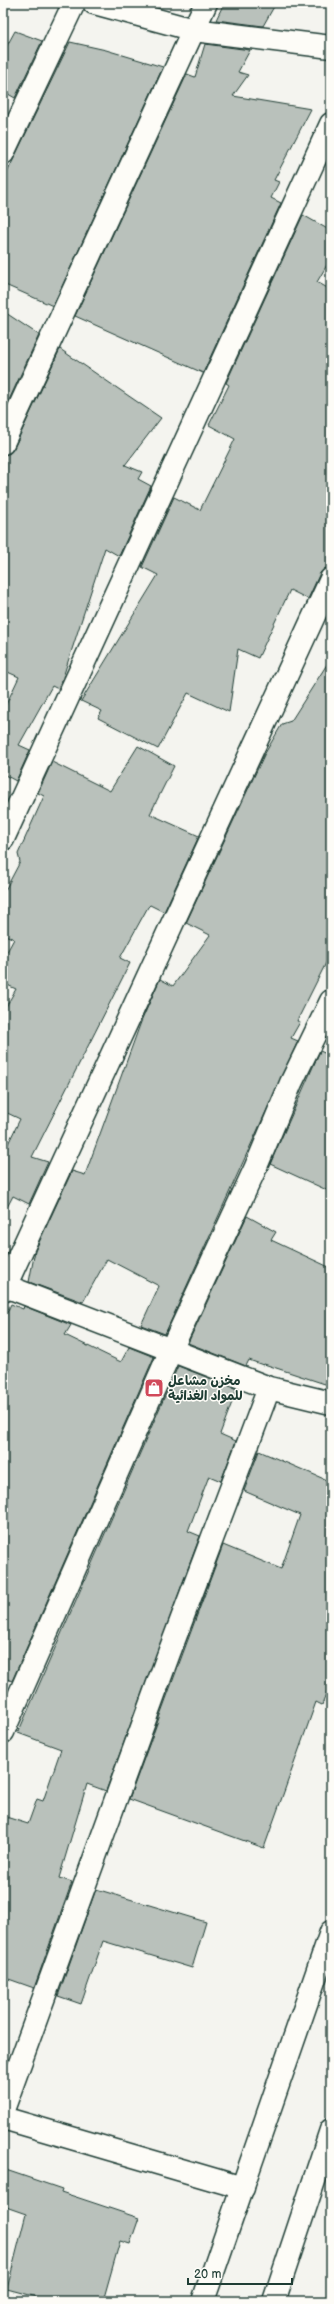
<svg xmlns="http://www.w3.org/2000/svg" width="334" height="2304" font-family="'Balsamiq Sans','Playpen Sans Arabic',sans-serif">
	<rect width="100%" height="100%" fill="#f4f4ef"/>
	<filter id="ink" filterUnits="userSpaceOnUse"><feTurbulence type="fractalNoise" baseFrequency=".025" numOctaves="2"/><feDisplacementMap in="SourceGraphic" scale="8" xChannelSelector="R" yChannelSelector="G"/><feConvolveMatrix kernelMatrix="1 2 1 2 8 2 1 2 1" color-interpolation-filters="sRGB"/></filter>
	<g filter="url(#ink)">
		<!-- building -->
		<path fill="#b9c1bb" stroke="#1f3d34" d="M224 3H276L263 26 216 20Z
			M15 31 42 41 15 98 3 91V53Z
			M70 42 106 50 163 67 53 306 3 284V181Z
			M205 44 250 50 238 72 248 75 233 96 311 109 274 180 279 182 271 198 281 203 203 373 75 316 187 74 195 77Z
			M303 215 331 231V258L317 282 331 290V567L324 569 320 573 308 599 290 590 258 658 238 649 229 712 188 693 158 749 98 718 102 711 81 701 158 575 142 567 174 497 200 510 235 439 209 425 229 385 226 383Z
			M3 311 39 335 3 413Z
			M60 349 161 418 125 465 142 472 138 479 151 486 119 556 105 548 62 680 58 689 52 686 19 745 30 750 16 781 3 774V711L19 677 3 670V455L10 453 14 448Z
			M331 658V953L297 1021 300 1022 291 1038 298 1041 165 1334 141 1325 159 1286 107 1259 83 1302 29 1282 35 1251 72 1171 85 1175 141 1022 160 979 173 986 210 935 186 923 264 755 282 724 291 721Z
			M138 746 174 766 150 814 199 836 164 912 150 905 148 907 120 958 130 963 32 1157 48 1162 29 1204 13 1196 3 1215V1146L6 1148 20 1119 3 1111V1012L16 989 3 983V959L14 939 3 934V894L20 862 18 854 44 796 38 793 52 762 110 791Z
			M320 1051 331 1056V1192L270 1164Z
			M247 1216 276 1232 271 1240 331 1268V1386L264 1364 263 1365 249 1360 246 1366 188 1343Z
			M11 1304 23 1309 24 1306 71 1325 65 1335 121 1362 129 1347 154 1357 12 1681 3 1677V1321Z
			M178 1366 237 1389 220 1434 236 1441 221 1481 209 1476 188 1531 200 1536 106 1791 87 1784 59 1878 72 1882 34 1988 3 1977V1816L28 1824 37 1799 43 1801 61 1749 18 1733Z
			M259 1451 331 1482V1681L322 1705 316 1702 264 1848 129 1799 223 1545 281 1569 300 1515 244 1491Z
			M96 1889 206 1922 192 1968 103 1941 81 2004 58 1996Z
			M3 2169 62 2189 61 2192 139 2218 130 2244 120 2241 103 2301H52L7 2289 26 2214 3 2206Z"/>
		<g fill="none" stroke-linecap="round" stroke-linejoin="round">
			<!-- minor casing -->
			<g stroke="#1f3d34" stroke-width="25">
				<path id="minor" d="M94 3 194 30 331 47
					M3 153 74 3
					M3 443 206 3
					M3 839 331 124
					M3 1285 269 1388 331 1403
					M3 1291 331 579
					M3 1732 171 1350 255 1169 291 1083 331 1001
					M3 2110 169 1653 269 1388
					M3 2118 243 2188"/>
			</g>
			<!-- major casing -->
			<g stroke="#1f3d34" stroke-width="25">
				<path id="major" d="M203 2301 331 1932
					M274 2301 331 2130"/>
			</g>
			<!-- minor -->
			<use href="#minor" stroke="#fdfcf7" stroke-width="22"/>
			<!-- major -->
			<use href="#major" stroke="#fdfcf7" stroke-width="22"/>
		</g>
	</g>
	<!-- icons -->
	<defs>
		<g id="shop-square" transform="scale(1)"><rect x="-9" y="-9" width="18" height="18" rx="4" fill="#d1495b" stroke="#fdfcf7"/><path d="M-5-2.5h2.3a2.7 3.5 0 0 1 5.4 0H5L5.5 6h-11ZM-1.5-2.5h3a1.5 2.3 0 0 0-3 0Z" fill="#fff"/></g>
	</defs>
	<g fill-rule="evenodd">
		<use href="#shop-square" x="154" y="1388"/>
	</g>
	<g text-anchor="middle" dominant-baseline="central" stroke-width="3" stroke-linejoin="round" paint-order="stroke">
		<!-- poi labels -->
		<g font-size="13" font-weight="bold" fill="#1f3d34" stroke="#fdfcf7" text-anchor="start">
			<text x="168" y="1381">مخزن مشاعل<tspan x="168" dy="15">للمواد الغذائية</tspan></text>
		</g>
	</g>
	<!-- margin -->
	<rect width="334" height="2304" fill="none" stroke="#fdfcf7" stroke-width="16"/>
	<rect x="8" y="8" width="318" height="2288" fill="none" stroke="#1f3d34" stroke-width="1.5" filter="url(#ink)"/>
	<!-- scale -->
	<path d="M188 2278v6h104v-6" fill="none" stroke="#1f3d34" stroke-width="2"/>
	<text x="194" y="2278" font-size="12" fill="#1f3d34" stroke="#fdfcf7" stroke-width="3" paint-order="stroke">20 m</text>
</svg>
